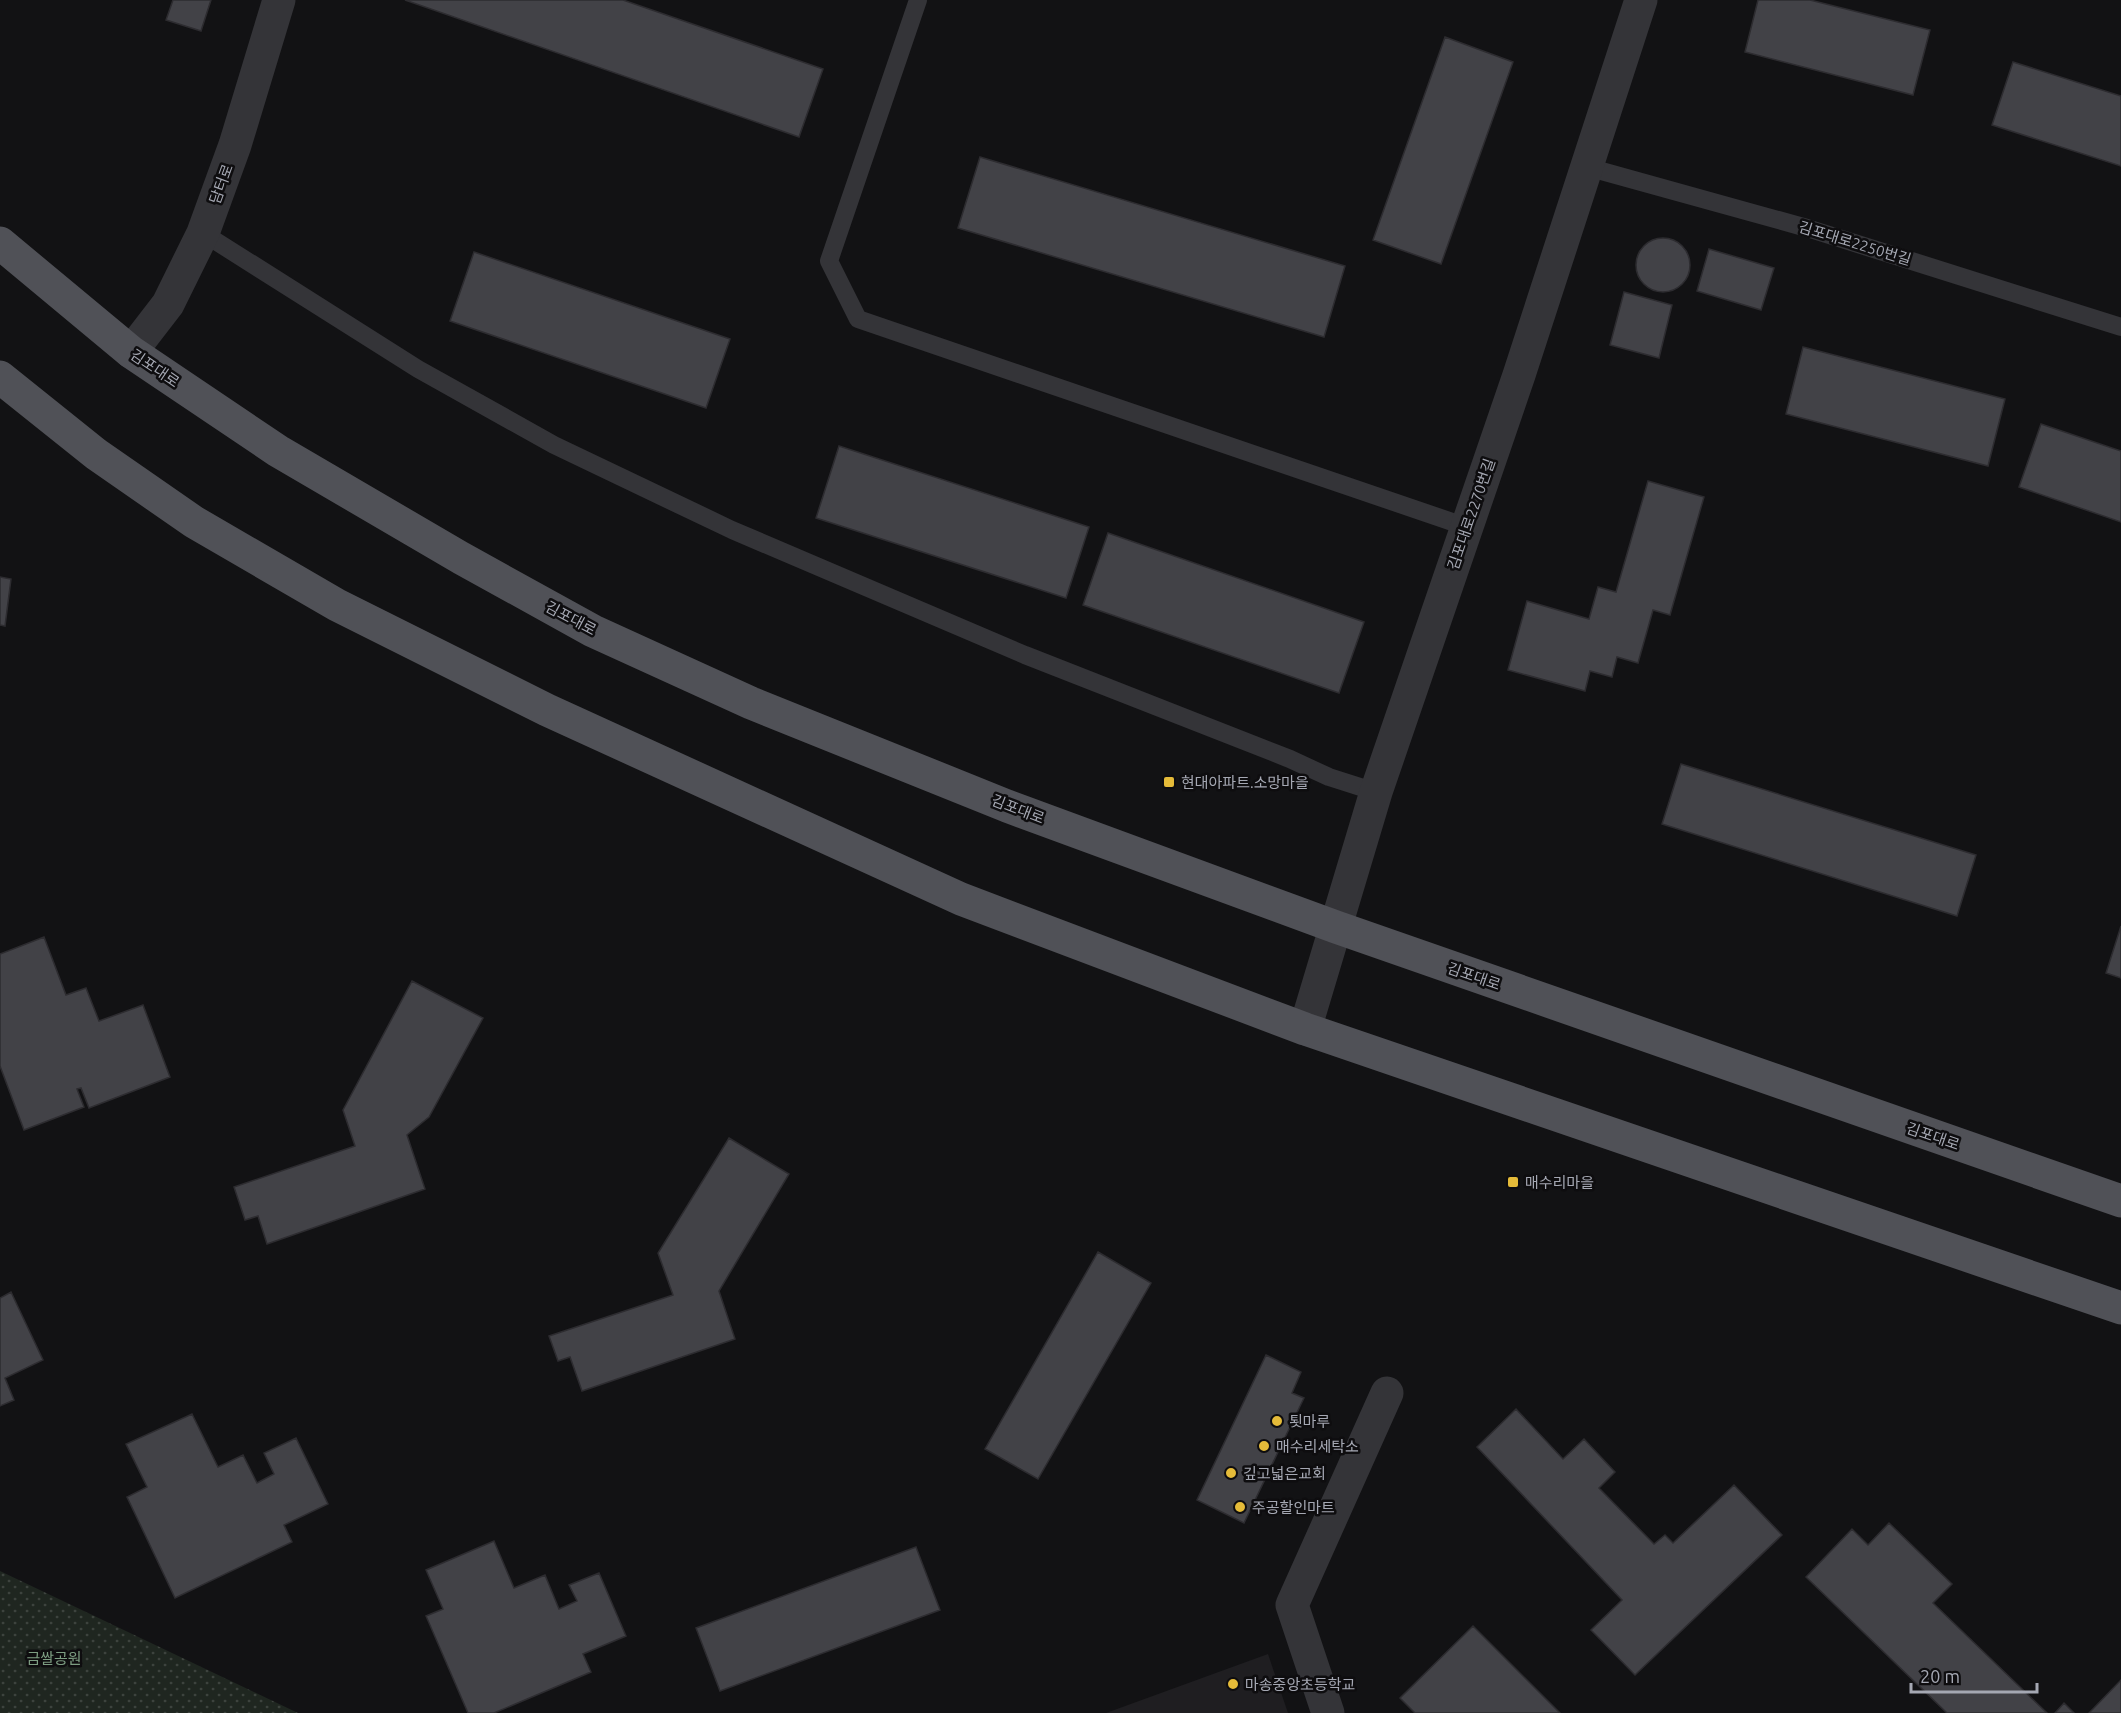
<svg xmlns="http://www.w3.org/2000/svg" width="2121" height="1713" font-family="Ubuntu,'Noto Sans KR',sans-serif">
	<defs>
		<pattern id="park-dots" width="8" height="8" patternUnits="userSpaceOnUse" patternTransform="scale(1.5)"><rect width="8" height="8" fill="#1f2620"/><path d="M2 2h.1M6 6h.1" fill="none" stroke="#3d433e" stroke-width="1.8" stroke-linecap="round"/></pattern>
	</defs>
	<rect width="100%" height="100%" fill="#121214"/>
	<!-- built -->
	<path fill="#1f1e21" d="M1268 1654 1288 1713H1106Z"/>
	<!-- park -->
	<path fill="url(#park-dots)" d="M0 1571 298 1713H0Z"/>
	<!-- building -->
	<path fill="#424247" stroke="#2d2c30" stroke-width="1.5" d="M173 0H211L201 31 166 20Z
		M405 0H623L823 69 799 137Z
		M1758 0H1810L1930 30 1913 95 1745 52Z
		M1445 37 1513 62 1441 264 1373 240Z
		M2013 62 2121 96V166L1992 125Z
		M980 157 1345 266 1324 337 958 228Z
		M1636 265a27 27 0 1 1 54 0a27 27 0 1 1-54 0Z
		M1709 249 1774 268 1761 310 1697 291Z
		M474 252 730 339 706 408 450 321Z
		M1624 292 1672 305 1659 358 1610 345Z
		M1803 347 2005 399 1988 466 1786 414Z
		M2041 424 2121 451V522L2019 487Z
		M839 446 1089 527 1066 598 816 518Z
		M1648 481 1704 497 1670 615 1653 610 1638 663 1617 657 1612 677 1590 671 1585 691 1508 670 1527 601 1589 619 1598 587 1616 592Z
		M1108 533 1364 622 1339 693 1083 605Z
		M0 577 11 579 5 626 0 625Z
		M1681 764 1976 855 1957 916 1662 824Z
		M2121 926V978L2106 973Z
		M44 937 66 995 86 988 99 1021 143 1005 170 1077 89 1108 81 1088 77 1089 84 1107 24 1130 0 1066V954Z
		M412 981 483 1018 429 1117 407 1135 425 1189 267 1244 258 1216 245 1220 234 1187 355 1146 343 1110Z
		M729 1138 789 1174 719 1291 735 1339 582 1391 570 1357 558 1361 549 1336 673 1295 658 1253Z
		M1098 1252 1151 1283 1038 1479 985 1449Z
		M11 1292 43 1360 5 1378 14 1400 0 1406V1298Z
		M1266 1355 1301 1372 1292 1393 1304 1398 1244 1523 1197 1500Z
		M1516 1409 1563 1459 1584 1439 1615 1472 1599 1488 1654 1544 1665 1535 1673 1543 1734 1485 1782 1535 1635 1675 1591 1630 1622 1600 1477 1447Z
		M192 1414 218 1467 243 1455 257 1483 274 1474 264 1453 296 1438 328 1504 284 1525 292 1542 175 1598 127 1497 147 1487 126 1444Z
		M1889 1523 1952 1584 1933 1603 2047 1713H1947L1806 1577 1852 1529 1868 1545Z
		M494 1541 514 1588 545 1575 559 1609 577 1601 569 1585 599 1573 626 1636 583 1654 591 1672 494 1713H468L426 1616 443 1609 426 1570Z
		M916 1547 940 1610 720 1691 696 1628Z
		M1473 1626 1560 1713H1415L1400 1698Z
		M2121 1680V1713H2089Z
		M2064 1703 2074 1713H2055Z"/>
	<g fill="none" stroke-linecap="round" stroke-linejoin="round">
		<!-- service -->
		<path stroke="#343438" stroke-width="18" d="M918 0 829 261 858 319 1467 527
			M1587 167 1807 228 2121 327
			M203 233 418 369 554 445 732 530 1025 655 1290 759 1329 777 1376 792"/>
		<!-- minor -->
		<path stroke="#343438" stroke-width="33" d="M1305 1029 1376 792 1519 375 1641 0
			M1328 1713 1292 1605 1387 1393"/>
		<!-- tertiary -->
		<path stroke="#343438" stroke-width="33" d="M131 352 168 304 203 233 235 145 279 0"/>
		<!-- primary -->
		<path stroke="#505157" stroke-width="33" d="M0 243 131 352 278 451 461 558 593 631 751 703 1007 806 1336 927 2121 1201
			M0 377 96 454 194 522 337 605 547 710 961 899 1305 1029 2121 1308"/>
	</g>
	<!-- markers -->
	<g fill="#e5bb39" stroke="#0e0d0f" stroke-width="2">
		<rect x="1163" y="776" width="12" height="12" rx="3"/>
		<rect x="1507" y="1176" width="12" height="12" rx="3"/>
		<circle cx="1277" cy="1421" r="6"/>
		<circle cx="1264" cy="1446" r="6"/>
		<circle cx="1231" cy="1473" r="6"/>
		<circle cx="1240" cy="1507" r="6"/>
		<circle cx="1233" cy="1684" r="6"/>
	</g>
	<g text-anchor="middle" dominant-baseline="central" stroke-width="5" stroke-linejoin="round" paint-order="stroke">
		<!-- street labels -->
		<g font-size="15" fill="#a5a8b3" stroke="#0e0d0f">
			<text transform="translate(221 184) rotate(-70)">담터로</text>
			<text transform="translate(1855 243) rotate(17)">김포대로2250번길</text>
			<text transform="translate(155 368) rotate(34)">김포대로</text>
			<text transform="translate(1471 514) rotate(-71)">김포대로2270번길</text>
			<text transform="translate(571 618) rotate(28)">김포대로</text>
			<text transform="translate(1018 809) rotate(21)">김포대로</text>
			<text transform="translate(1474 976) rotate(19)">김포대로</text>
			<text transform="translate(1933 1136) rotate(19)">김포대로</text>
		</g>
		<!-- poi labels -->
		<g font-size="15" fill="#a5a8b3" stroke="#0e0d0f" text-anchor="start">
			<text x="1181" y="782">현대아파트.소망마을</text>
			<text x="1525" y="1182">매수리마을</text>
			<text x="1289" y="1421">툇마루</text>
			<text x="1276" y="1446">매수리세탁소</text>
			<text x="1243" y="1473">깊고넓은교회</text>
			<text x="1252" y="1507">주공할인마트</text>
			<text x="1245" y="1684">마송중앙초등학교</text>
		</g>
		<!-- park labels -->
		<g font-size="15" fill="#7d9d82" stroke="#0e0d0f">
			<text x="54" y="1658">금쌀공원</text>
		</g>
	</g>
	<!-- scale -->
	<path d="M1911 1683v9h126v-9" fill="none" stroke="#a5a8b3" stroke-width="3"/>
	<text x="1920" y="1683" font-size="18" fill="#a5a8b3" stroke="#0e0d0f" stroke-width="4.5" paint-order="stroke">20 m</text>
</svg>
